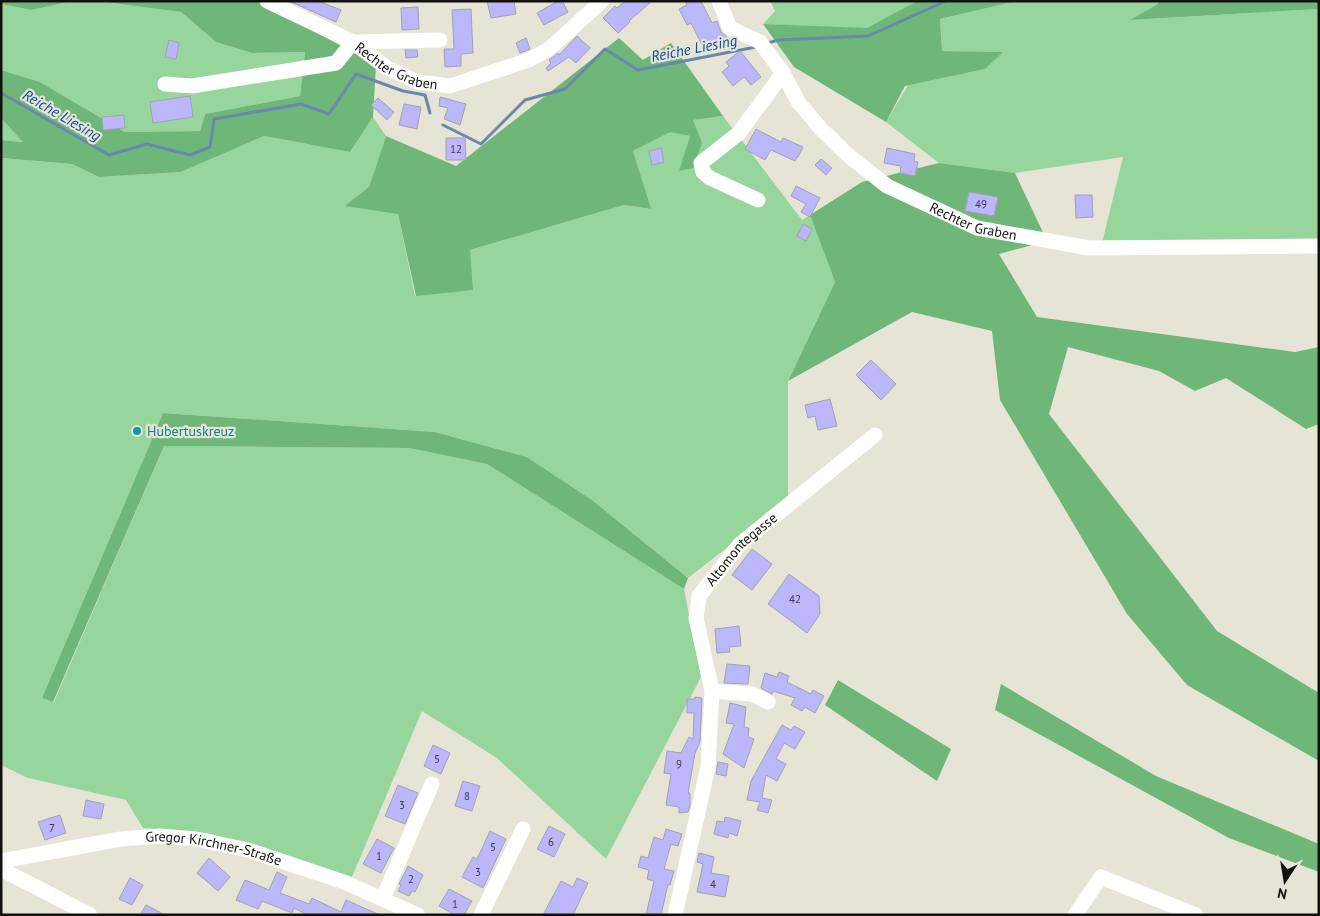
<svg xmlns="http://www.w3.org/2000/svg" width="1320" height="916" font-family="'PT Sans',sans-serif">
	<rect width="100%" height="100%" fill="#e6e4d5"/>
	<!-- green -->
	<path fill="#96d69d" d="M73 1H97L181 12 216 42 252 53 305 52 300 96 205 114 200 131 125 132 40 82 1 70V4L31 10Z
		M770 1H917L867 29 763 24 775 11Z
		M1017 1H1159L1158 4 1131 20 1319 9V240L1102 243 1123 157 1015 173 939 163 886 122 908 85 985 69 1002 52 942 51 940 19Z
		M723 116 802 220 810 215 835 282 788 381V500L688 578 592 500 527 457 435 432 163 413 42 698 54 702 164 446 409 448 487 464 684 589 701 677 606 859 497 758 422 711 352 877 207 833 143 828 126 800 28 778 1 765V158L72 164 99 177 181 172 264 136 350 152 373 117 386 136 369 187 398 214 415 296 470 250 624 205 650 209 633 151 670 131 690 136 680 170 692 168 693 120Z
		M1 118 2 119 24 142 1 140Z"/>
	<!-- forest -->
	<path fill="#6eb778" d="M1 1H73L31 10 1 4Z
		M97 1H259L376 65 373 117 350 152 264 136 181 172 99 177 72 164 1 158V140L23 142 1 118V70L40 82 125 132 200 131 205 114 300 96 305 52 252 53 216 42 181 12Z
		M917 1H1017L940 19 942 51 1003 52 985 69 905 86 886 122 794 67 763 24 867 28Z
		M1159 1H1319V9L1130 20 1158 4Z
		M619 38 643 60 671 43 723 116 693 120 702 143 693 168 679 171 690 136 670 132 633 151 651 209 624 205 470 250 473 290 416 296 398 214 345 206 369 187 386 136 456 166Z
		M939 163 1015 173 1047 241 999 254 1037 317 1295 352 1319 347V424L1306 429 1226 378 1195 391 1159 371 1068 347 1049 414 1217 631 1319 693V761L1187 685 1127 614 1000 400 992 331 912 312 788 381 835 282 810 215 862 182Z
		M163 413 435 432 527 457 592 500 688 578 684 589 487 464 409 448 164 446 53 702 42 698Z
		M838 680 951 749 937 781 825 705Z
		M1001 684 1156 776 1319 844V872L1229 838 995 710Z"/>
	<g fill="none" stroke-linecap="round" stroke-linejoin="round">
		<!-- stream -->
		<path stroke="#6a87ae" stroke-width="3" d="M768 43 778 40 868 36 946 1
			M1 93 109 155 147 144 190 155 210 147 214 119 301 104 329 114 356 74 403 91 425 95 430 113
			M443 125 481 144 525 100 565 89 605 49 638 70 756 47"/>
	</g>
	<!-- building -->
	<path fill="#bbb7fa" stroke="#a3a2b0" d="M289 1H318L341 10 336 22Z
		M487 1H514L516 14 491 18Z
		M558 1H562L568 12 544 25 537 13Z
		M625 1H652L629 21 630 22 618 33 603 18 615 6 617 8Z
		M685 1H701L712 23 717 21 721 32 728 38 704 49 691 23 687 25 679 9 687 5Z
		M418 7 419 29 402 30 401 8Z
		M471 9 473 53 461 54V66L445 67 444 49H454L452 10Z
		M577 36 590 48 576 63 569 57 548 71 546 68 551 63 549 60 558 53 559 55Z
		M526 38 530 49 520 53 516 43Z
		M169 40 179 43 176 59 165 57Z
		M405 50H417L418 57 406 58Z
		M740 51 761 77 751 85 744 77 733 86 722 72 729 66 726 62Z
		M190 96 193 117 153 123 150 102Z
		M440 97 466 104 460 125 444 119 448 108 439 106Z
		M378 98 394 112 387 120 371 105Z
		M404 104 421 107 417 129 399 125Z
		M124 115 125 128 103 130 102 117Z
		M756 129 781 142 783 138 803 147 798 157V156L795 161 771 150 765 160 745 149Z
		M446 138H465L466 160H446Z
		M661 148 664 162 652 165 649 151Z
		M887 148 915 154 914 161 918 162 915 176 900 173 901 166 884 163Z
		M821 159 832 168 826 175 815 165Z
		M796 186 820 198 810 217 801 212 806 204 791 196Z
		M969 192 998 197 994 216 965 211Z
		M1075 195H1092L1093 217 1076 218Z
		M803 224 812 229 806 241 797 236Z
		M871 360 896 384 881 400 856 375Z
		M830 399 837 426 818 430 815 416 808 418 805 405Z
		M752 549 772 564 752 590 732 575Z
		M789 574 819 596 820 614 807 633 768 604Z
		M739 626 741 646 729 647 730 652 717 653 715 629Z
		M727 664 750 666 748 684 724 683Z
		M779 672 789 676 787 682 811 694 813 690 824 696 815 713 805 707 802 711 791 705 795 698 773 691 772 694 761 688 765 673 777 677Z
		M695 697 702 698 700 742 695 753 688 793H690V806L688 812 679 813V807L666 805 671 774 664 773 667 751 681 753 689 737 693 739 694 713H687V699H695Z
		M730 703 746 707 744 727 749 728 748 737 754 739 744 768 723 754 734 724 726 723Z
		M782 725 791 730 794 726 805 732 795 749 784 743 776 759 786 764 777 781 766 775 762 798 772 800 768 813 757 810 760 802 747 800 751 781Z
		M433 745 450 753 441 774 424 766Z
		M718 762 728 764 726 776 716 774Z
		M463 781 480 786 472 811 455 806Z
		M398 785 418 793 405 824 385 816Z
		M86 800 104 804 101 819 83 816Z
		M60 815 66 833 45 840 38 822Z
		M725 817 741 821 737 836 729 833 728 838 714 834 717 821 724 822Z
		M549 826 565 834 554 857 537 849Z
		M666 829 682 834 678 846 671 844 664 869 674 871 670 885 668 884 661 915H646L654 881 647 879 649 870 638 867 641 856 648 858 654 837 663 840Z
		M490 831 506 839 483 888 462 877 473 857 477 859Z
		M377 839 394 848 381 873 363 864Z
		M699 853 714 857 711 873 729 876 725 897 697 892 703 864 697 862Z
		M209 858 230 877 218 891 197 873Z
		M408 866 423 875 415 892 412 891 409 896 398 891 401 885 399 884Z
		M277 872 287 877 280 893 309 904 312 898 341 912 346 900 380 915H308L294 908 292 913 262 901 258 909 236 900 245 880 269 890Z
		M130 878 143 885 132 905 119 899Z
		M577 878 588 883 573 915H543L561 881 573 887Z
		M449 889 472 901 464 915H455L439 906Z
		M146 905 165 915H140Z"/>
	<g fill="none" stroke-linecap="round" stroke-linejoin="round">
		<!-- minor -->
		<g stroke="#fff" stroke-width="15">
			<path id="s1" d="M267 1 353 42 387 68 418 82 450 86 529 60 549 49 602 1"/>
			<path id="s2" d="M719 1 730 28 760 42 783 73 799 103 822 130 849 156 887 186 977 228 1089 248 1319 246"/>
			<path d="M165 84 192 86 336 63 353 42 440 40"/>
			<path d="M758 200 710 178 703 172 701 163 739 133 783 73"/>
			<path d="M712 691 752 694 768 702"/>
			<path id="s3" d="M1 861 121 839 160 836 196 839 248 850 344 882 418 915"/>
			<path d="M1 869 90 915"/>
			<path d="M383 898 432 784"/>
			<path d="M481 915 523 829"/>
			<path id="s4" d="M675 915 708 767 712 691 696 618 699 596 740 544 875 435"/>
			<path d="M1075 915 1101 877 1196 915"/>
		</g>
	</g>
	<!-- markers -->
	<circle fill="#0f9aa8" stroke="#e6e4d5" stroke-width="2" cx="137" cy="431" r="5"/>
	<g text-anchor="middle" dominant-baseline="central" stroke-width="4.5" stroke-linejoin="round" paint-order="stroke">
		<!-- number labels -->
		<g font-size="11" fill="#3c3a48">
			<text x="456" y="149">12</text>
			<text x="981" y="204">49</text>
			<text x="795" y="599">42</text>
			<text x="437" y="759">5</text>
			<text x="679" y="764">9</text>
			<text x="467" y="796">8</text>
			<text x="402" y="805">3</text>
			<text x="52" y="828">7</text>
			<text x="551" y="842">6</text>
			<text x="493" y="847">5</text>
			<text x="379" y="856">1</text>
			<text x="478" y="872">3</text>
			<text x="411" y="879">2</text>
			<text x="713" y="884">4</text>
			<text x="455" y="904">1</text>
		</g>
		<!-- street labels -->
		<g font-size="14" fill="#12110c" stroke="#e6e4d5">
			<text stroke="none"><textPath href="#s1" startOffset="146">Rechter Graben</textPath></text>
			<text stroke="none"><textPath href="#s2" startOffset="350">Rechter Graben</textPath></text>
			<text stroke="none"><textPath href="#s4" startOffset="388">Altomontegasse</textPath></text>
			<text stroke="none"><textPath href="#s3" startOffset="216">Gregor Kirchner-Straße</textPath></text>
		</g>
		<!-- culture labels -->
		<g font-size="14" fill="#0d838f" stroke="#e6e4d5" text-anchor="start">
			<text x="147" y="431">Hubertuskreuz</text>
		</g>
		<!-- water labels -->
		<g font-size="15" font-style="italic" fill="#094ea0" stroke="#e6e4d5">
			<text transform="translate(694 48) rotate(-11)">Reiche Liesing</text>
			<text transform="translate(62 115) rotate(30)">Reiche Liesing</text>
		</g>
	</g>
	<!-- border -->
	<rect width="1320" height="916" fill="none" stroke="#12110c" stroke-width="5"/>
	<!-- north arrow -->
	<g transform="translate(1285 881) rotate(192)" stroke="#e6e4d5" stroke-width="4" paint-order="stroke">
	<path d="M0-4L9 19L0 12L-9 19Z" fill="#12110c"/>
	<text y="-8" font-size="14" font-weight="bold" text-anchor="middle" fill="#12110c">N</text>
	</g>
</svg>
